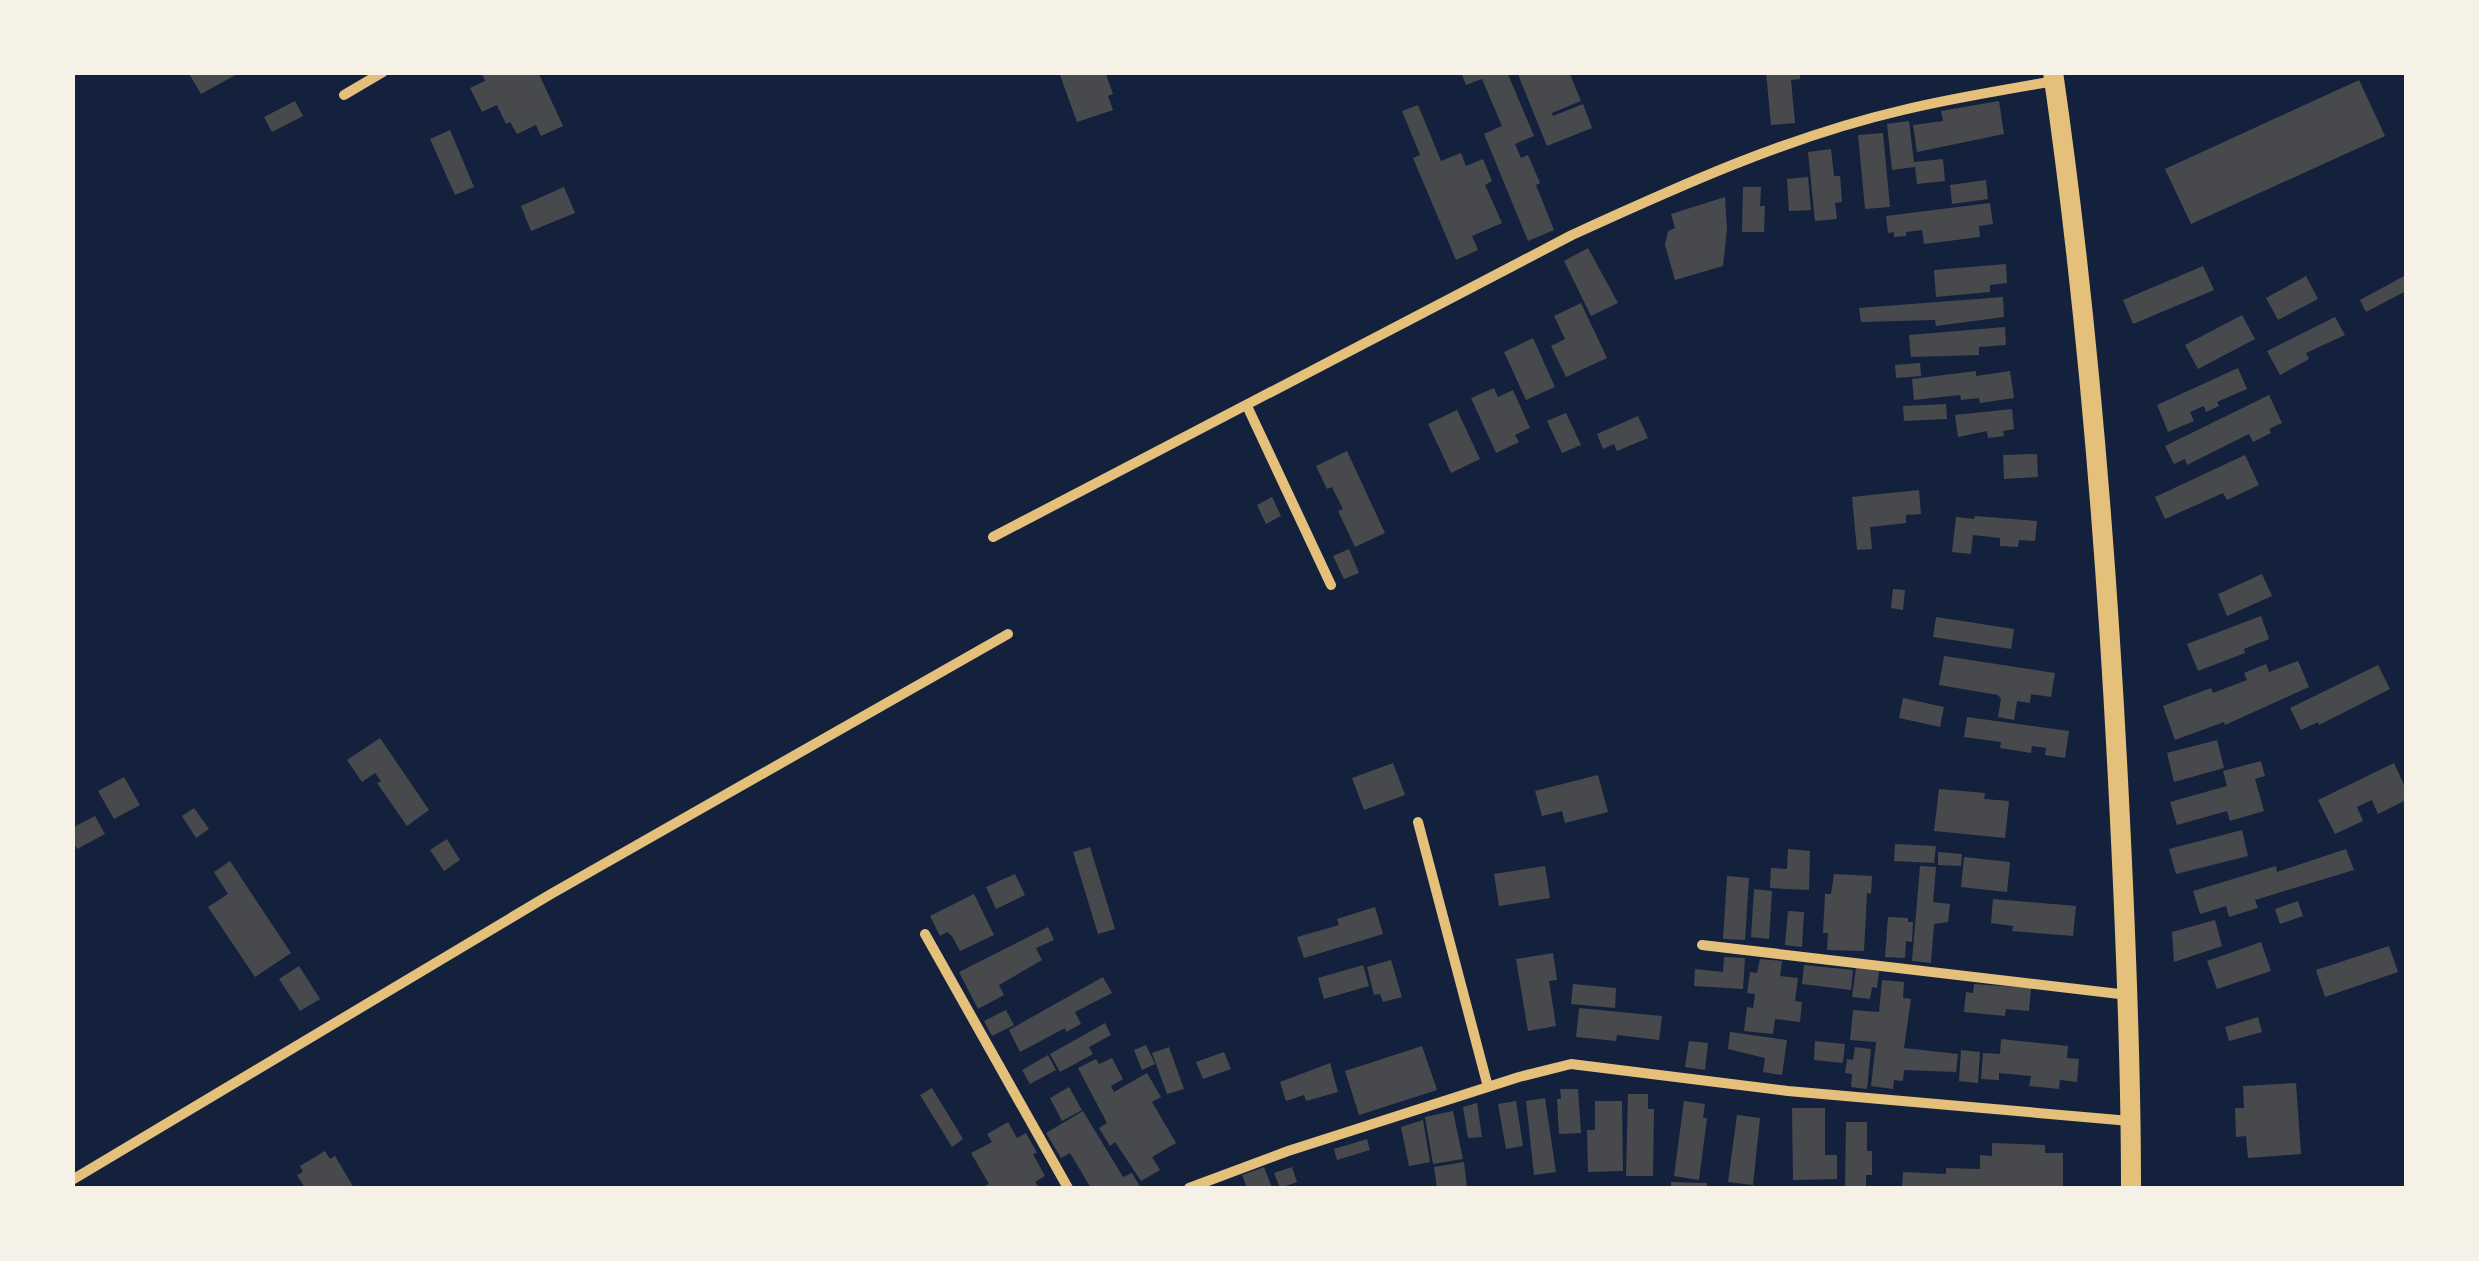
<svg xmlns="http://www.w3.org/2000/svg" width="2479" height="1261" font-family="Cabin,sans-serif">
	<rect width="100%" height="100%" fill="#14213d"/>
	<!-- building -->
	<path fill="#48494c" d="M188 72H241L201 94Z
		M485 72H538L563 126 541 136 536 125 517 134 510 122 506 124 497 105 482 112 470 88 485 81 482 74Z
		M1067 72H1105L1113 94 1108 96 1113 110 1077 122 1060 75Z
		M1461 72H1507L1534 136 1515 144 1521 158 1528 155 1540 183 1536 185 1554 230 1528 241 1484 134 1502 126 1482 79 1466 85Z
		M1517 72H1569L1581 101 1552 113 1553 116 1583 104 1592 128 1547 146Z
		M1766 72H1800V79L1791 80 1795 123 1771 125Z
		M2359 80 2385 136 2191 224 2165 169Z
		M295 101 303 116 272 132 264 117Z
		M1999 101 2004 134 1917 152 1913 125 1943 121 1941 111Z
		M1418 105 1441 161 1461 153 1466 166 1483 159 1492 181 1485 185 1502 223 1472 236 1478 250 1456 260 1413 158 1420 155 1402 111Z
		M1909 121 1914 162 1943 159 1945 181 1917 184 1915 167 1892 170 1887 124Z
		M450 130 474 187 455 195 430 139Z
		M1883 133 1890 207 1865 209 1858 135Z
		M1831 149 1834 176H1840L1842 202 1835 203 1837 219 1815 221 1808 152Z
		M1808 177 1811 210 1789 211 1787 179Z
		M1986 180 1988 199 1952 204 1950 185Z
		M564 187 575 213 531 231 521 206Z
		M1743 187H1761L1760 206H1765L1764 232H1742Z
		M1725 197 1727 229 1723 266 1675 280 1665 245 1668 231 1675 228 1671 214Z
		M1990 203 1993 224 1979 226 1980 237 1924 244 1922 230 1906 232V236L1894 237V232L1888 233 1886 216Z
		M1588 248 1618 303 1591 316 1564 261Z
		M2006 264 2007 283 1990 285V292L1936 297 1934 270Z
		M2203 266 2214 290 2133 324 2123 300Z
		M2406 275V291L2366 312 2360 300Z
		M2306 276 2318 299 2278 320 2266 298Z
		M2003 297 2004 317 1936 326 1935 320 1861 322 1859 308Z
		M1581 303 1607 358 1566 377 1551 346 1565 339 1554 316Z
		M2242 315 2255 339 2198 369 2185 345Z
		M2335 317 2345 335 2306 353 2309 359 2280 375 2267 351Z
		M2005 327 2006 345 1979 347V355L1911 357 1909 335Z
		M1533 338 1555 387 1526 400 1504 352Z
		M1920 363 1921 376 1896 378 1895 365Z
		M2238 368 2247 389 2217 402 2219 406 2206 412 2204 406 2190 412 2194 421 2168 432 2157 405Z
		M1976 371V376L2010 371 2014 398 1980 403 1979 398 1961 400 1960 395 1914 400 1912 379Z
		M1494 388 1498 397 1513 390 1530 428 1515 435 1519 442 1496 453 1471 398Z
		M2269 395 2282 423 2269 429 2271 433 2253 442 2249 434 2187 465 2185 459 2174 464 2165 446Z
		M1946 404 1947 419 1904 421 1903 406Z
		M2012 409 2014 429 2003 431 2004 436 1988 438 1987 431 1958 437 1955 415Z
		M1457 410 1480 459 1451 473 1428 424Z
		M1566 413 1581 445 1562 453 1547 421Z
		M1638 416 1648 438 1617 451 1614 444 1603 449 1597 434Z
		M1347 451 1385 533 1355 547 1338 511 1343 509 1332 487 1327 489 1316 466Z
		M2037 454 2038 477 2004 479 2003 455Z
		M2245 455 2259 485 2227 500 2223 493 2165 519 2155 497Z
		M1919 490 1921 514 1906 515V523L1870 527 1872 549 1857 550 1852 497Z
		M1272 497 1281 516 1266 524 1257 505Z
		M1975 516 2037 521 2035 541 2019 540 2018 547 2000 546V538L1973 535 1971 554 1952 552 1956 517 1974 519Z
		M1349 549 1359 573 1344 579 1333 556Z
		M2262 574 2272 596 2227 616 2218 594Z
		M1893 589 1905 590 1903 610 1891 608Z
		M2261 616 2269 639 2244 649 2245 653 2198 671 2187 644Z
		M1936 617 2014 629 2011 649 1933 637Z
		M1944 656 2055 673 2051 697 2031 694 2030 703 2017 701 2014 720 1998 717 2001 699 1998 695 1939 685Z
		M2298 661 2309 687 2225 725 2224 722 2175 740 2163 706 2211 688 2213 693 2247 680 2244 673 2266 664 2269 672Z
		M2378 665 2390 689 2319 725 2318 722 2301 730 2290 708Z
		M1903 698 1944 707 1940 727 1899 718Z
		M1967 717 2069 731 2065 758 2045 755 2046 748 2032 746 2031 753 2000 748 2001 742 1964 737Z
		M380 738 429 810 407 826 377 783 381 781 375 773 362 782 347 760Z
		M2217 740 2224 768 2174 782 2167 753Z
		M2261 761 2265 776 2255 779 2264 811 2230 821 2227 811 2177 825 2170 802 2227 786 2223 771Z
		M1393 763 1405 795 1364 810 1352 778Z
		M2394 763 2406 789V800L2378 814 2372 800 2357 807 2363 821 2335 834 2318 800Z
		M1598 775 1608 812 1565 823 1562 811 1542 816 1535 791Z
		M124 777 140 805 114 819 98 791Z
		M1939 789 1985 793 1984 799 2009 801 2005 838 1934 831Z
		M194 808 209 829 196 838 182 816Z
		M95 816 105 834 77 849 72 839V828Z
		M2242 830 2248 856 2176 874 2169 849Z
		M447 839 460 860 444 871 430 850Z
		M1895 844 1936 846 1934 863 1894 861Z
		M1090 847 1115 929 1098 934 1073 852Z
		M1788 849 1810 851 1809 890 1770 888 1771 868 1787 869Z
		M2346 849 2354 870 2255 900 2258 908 2229 917 2226 906 2200 914 2193 891 2276 866 2277 872Z
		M1938 852 1962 854 1961 866 1938 865Z
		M1964 857 2010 862 2007 892 1961 887Z
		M230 861 291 953 255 977 208 907 228 894 214 872Z
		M1545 866 1550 898 1499 906 1494 874Z
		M1920 866 1936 867 1933 902 1950 904 1948 922 1934 924 1931 963 1912 961Z
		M1015 874 1025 895 996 909 986 887Z
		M1834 874 1872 876 1871 894 1867 893 1864 951 1827 950 1828 933H1823L1825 894H1831Z
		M1727 876 1749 878 1745 940 1723 939Z
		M1754 889 1772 891 1769 939 1751 937Z
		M974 894 994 935 960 951 952 936 947 932 940 936 930 916Z
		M1993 899 2076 906 2073 936 2012 931 2013 926 1991 923Z
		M2298 901 2303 916 2280 924 2275 909Z
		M1375 907 1383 934 1304 958 1297 937 1339 925 1337 919Z
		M1788 911 1804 912 1802 947 1785 945Z
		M1888 917 1908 918V922H1913L1912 942 1906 941 1905 958 1885 957Z
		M2215 920 2222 946 2174 962 2172 932Z
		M1048 927 1054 940 1036 948 1042 960 999 985 1004 995 978 1009 959 972Z
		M2261 942 2271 971 2217 989 2207 961Z
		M2389 946 2398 972 2325 997 2316 970Z
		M1553 953 1557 980 1549 981 1556 1026 1528 1031 1516 959Z
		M1724 957 1745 958 1743 989 1694 986 1695 969 1723 972Z
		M1760 959 1782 961 1780 976 1798 978 1795 1001 1802 1002 1800 1022 1775 1019 1773 1034 1744 1031 1747 1007 1753 1008 1755 994 1747 993 1750 972 1757 973Z
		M1391 960 1402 997 1383 1002 1380 994 1374 995 1367 967Z
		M1363 965 1369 986 1324 999 1318 978Z
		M1804 965 1853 970 1851 990 1802 984Z
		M299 966 320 999 300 1011 279 979Z
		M1856 968 1879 971 1877 988 1872 987 1870 999 1852 997Z
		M1103 977 1112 993 1075 1012 1081 1024 1066 1032 1065 1028 1020 1052 1009 1030Z
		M1882 980 1904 982 1903 998 1911 999 1904 1048 1958 1054 1956 1072 1904 1070 1903 1081 1894 1080 1893 1089 1871 1086 1876 1042 1850 1040 1853 1010 1879 1012Z
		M1573 984 1616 988 1615 1008 1571 1004Z
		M1974 984 2031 988 2029 1011 2006 1009 2005 1016 1964 1012 1966 992 1973 993Z
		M1579 1008 1662 1016 1659 1040 1617 1035 1616 1041 1576 1037Z
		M1006 1010 1014 1025 992 1036 984 1021Z
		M2258 1017 2262 1032 2229 1041 2225 1027Z
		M1105 1023 1111 1035 1089 1047 1093 1054 1060 1072 1050 1054Z
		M1730 1032 1787 1040 1782 1075 1763 1072 1765 1058 1728 1049Z
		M2001 1039 2068 1046 2067 1058 2079 1059 2077 1082 2060 1080 2059 1089 2029 1086 2031 1076 1999 1073V1080L1981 1079 1983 1053 2000 1054Z
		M1689 1041 1708 1043 1705 1070 1685 1067Z
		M1815 1041 1845 1044 1843 1063 1814 1060Z
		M1146 1045 1155 1064 1142 1070 1134 1050Z
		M1422 1046 1437 1090 1359 1115 1345 1071Z
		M1169 1047 1184 1089 1167 1094 1152 1053Z
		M1855 1047 1871 1049 1867 1089 1851 1087 1852 1074 1845 1073 1847 1059 1853 1060Z
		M1961 1050 1980 1052 1978 1083 1959 1081Z
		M1224 1052 1231 1069 1203 1079 1196 1062Z
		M1048 1055 1056 1070 1030 1084 1022 1070Z
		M1112 1058 1123 1079 1111 1086 1114 1092 1147 1073 1161 1097 1152 1102 1176 1143 1152 1157 1160 1170 1141 1181 1115 1142 1110 1146 1099 1128 1107 1123 1078 1068 1096 1059 1099 1064Z
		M1330 1063 1338 1092 1306 1101 1304 1095 1286 1101 1280 1082Z
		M2296 1083 2301 1154 2248 1158 2246 1136 2236 1137 2235 1108H2244L2243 1086Z
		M1069 1087 1082 1110 1062 1121 1050 1098Z
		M932 1088 963 1139 952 1147 920 1095Z
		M1560 1089H1578L1581 1133 1559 1134 1557 1099H1561Z
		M1628 1094H1648V1109H1654L1653 1176H1626Z
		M1545 1098 1556 1172 1534 1175 1526 1101Z
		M1516 1101 1523 1146 1506 1149 1498 1104Z
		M1595 1101H1622L1623 1171 1588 1172 1587 1130H1595Z
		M1684 1101 1705 1104 1703 1118H1707L1699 1180 1674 1176Z
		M1477 1103 1482 1137 1468 1138 1463 1107Z
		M1792 1108H1825V1155H1837V1179L1793 1180Z
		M1083 1111 1123 1177 1132 1173 1141 1188H1091L1070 1153 1061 1158 1046 1133Z
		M1453 1111 1463 1159 1433 1164 1425 1117Z
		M1737 1115 1760 1118 1753 1185 1728 1182Z
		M1423 1120 1430 1162 1409 1166 1401 1127Z
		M1008 1122 1017 1138 1026 1133 1037 1153 1033 1154 1045 1176 1035 1182 1039 1188H981L989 1184 971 1153 992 1142 987 1134Z
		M1846 1122H1867V1151H1872V1175H1866V1188H1845Z
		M1367 1139 1370 1150 1337 1160 1334 1149Z
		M1992 1143 2045 1145V1153H2063V1186L1902 1188 1903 1172 1946 1174V1168L1980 1169V1155L1992 1156Z
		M325 1151 330 1159 335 1156 354 1188H305L297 1175 303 1172 300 1166Z
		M1464 1162 1467 1188H1437L1434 1167Z
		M1264 1167 1272 1188H1247L1242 1175Z
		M1292 1167 1297 1182 1280 1188 1274 1173Z
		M1671 1182 1707 1183V1188H1671Z"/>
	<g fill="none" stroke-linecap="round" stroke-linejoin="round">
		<!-- minor -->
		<path stroke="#e5c07b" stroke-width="10" d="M344 95 383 72
			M1247 406 1331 585
			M993 537 1572 235C1679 186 1787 137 1903 110 1952 98 2004 90 2054 81
			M1418 822 1488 1087
			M925 934 1068 1188
			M1702 945 2128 995
			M72 1180 551 894 1008 634
			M1189 1188 1288 1151 1519 1077 1571 1064 1788 1091 2130 1121"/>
		<!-- primary -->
		<path stroke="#e5c07b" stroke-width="20" d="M2053 72C2087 307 2106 544 2118 780 2125 916 2131 1052 2131 1188"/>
	</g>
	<!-- border -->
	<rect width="2479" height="1261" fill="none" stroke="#f6f1e7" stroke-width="150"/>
</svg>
